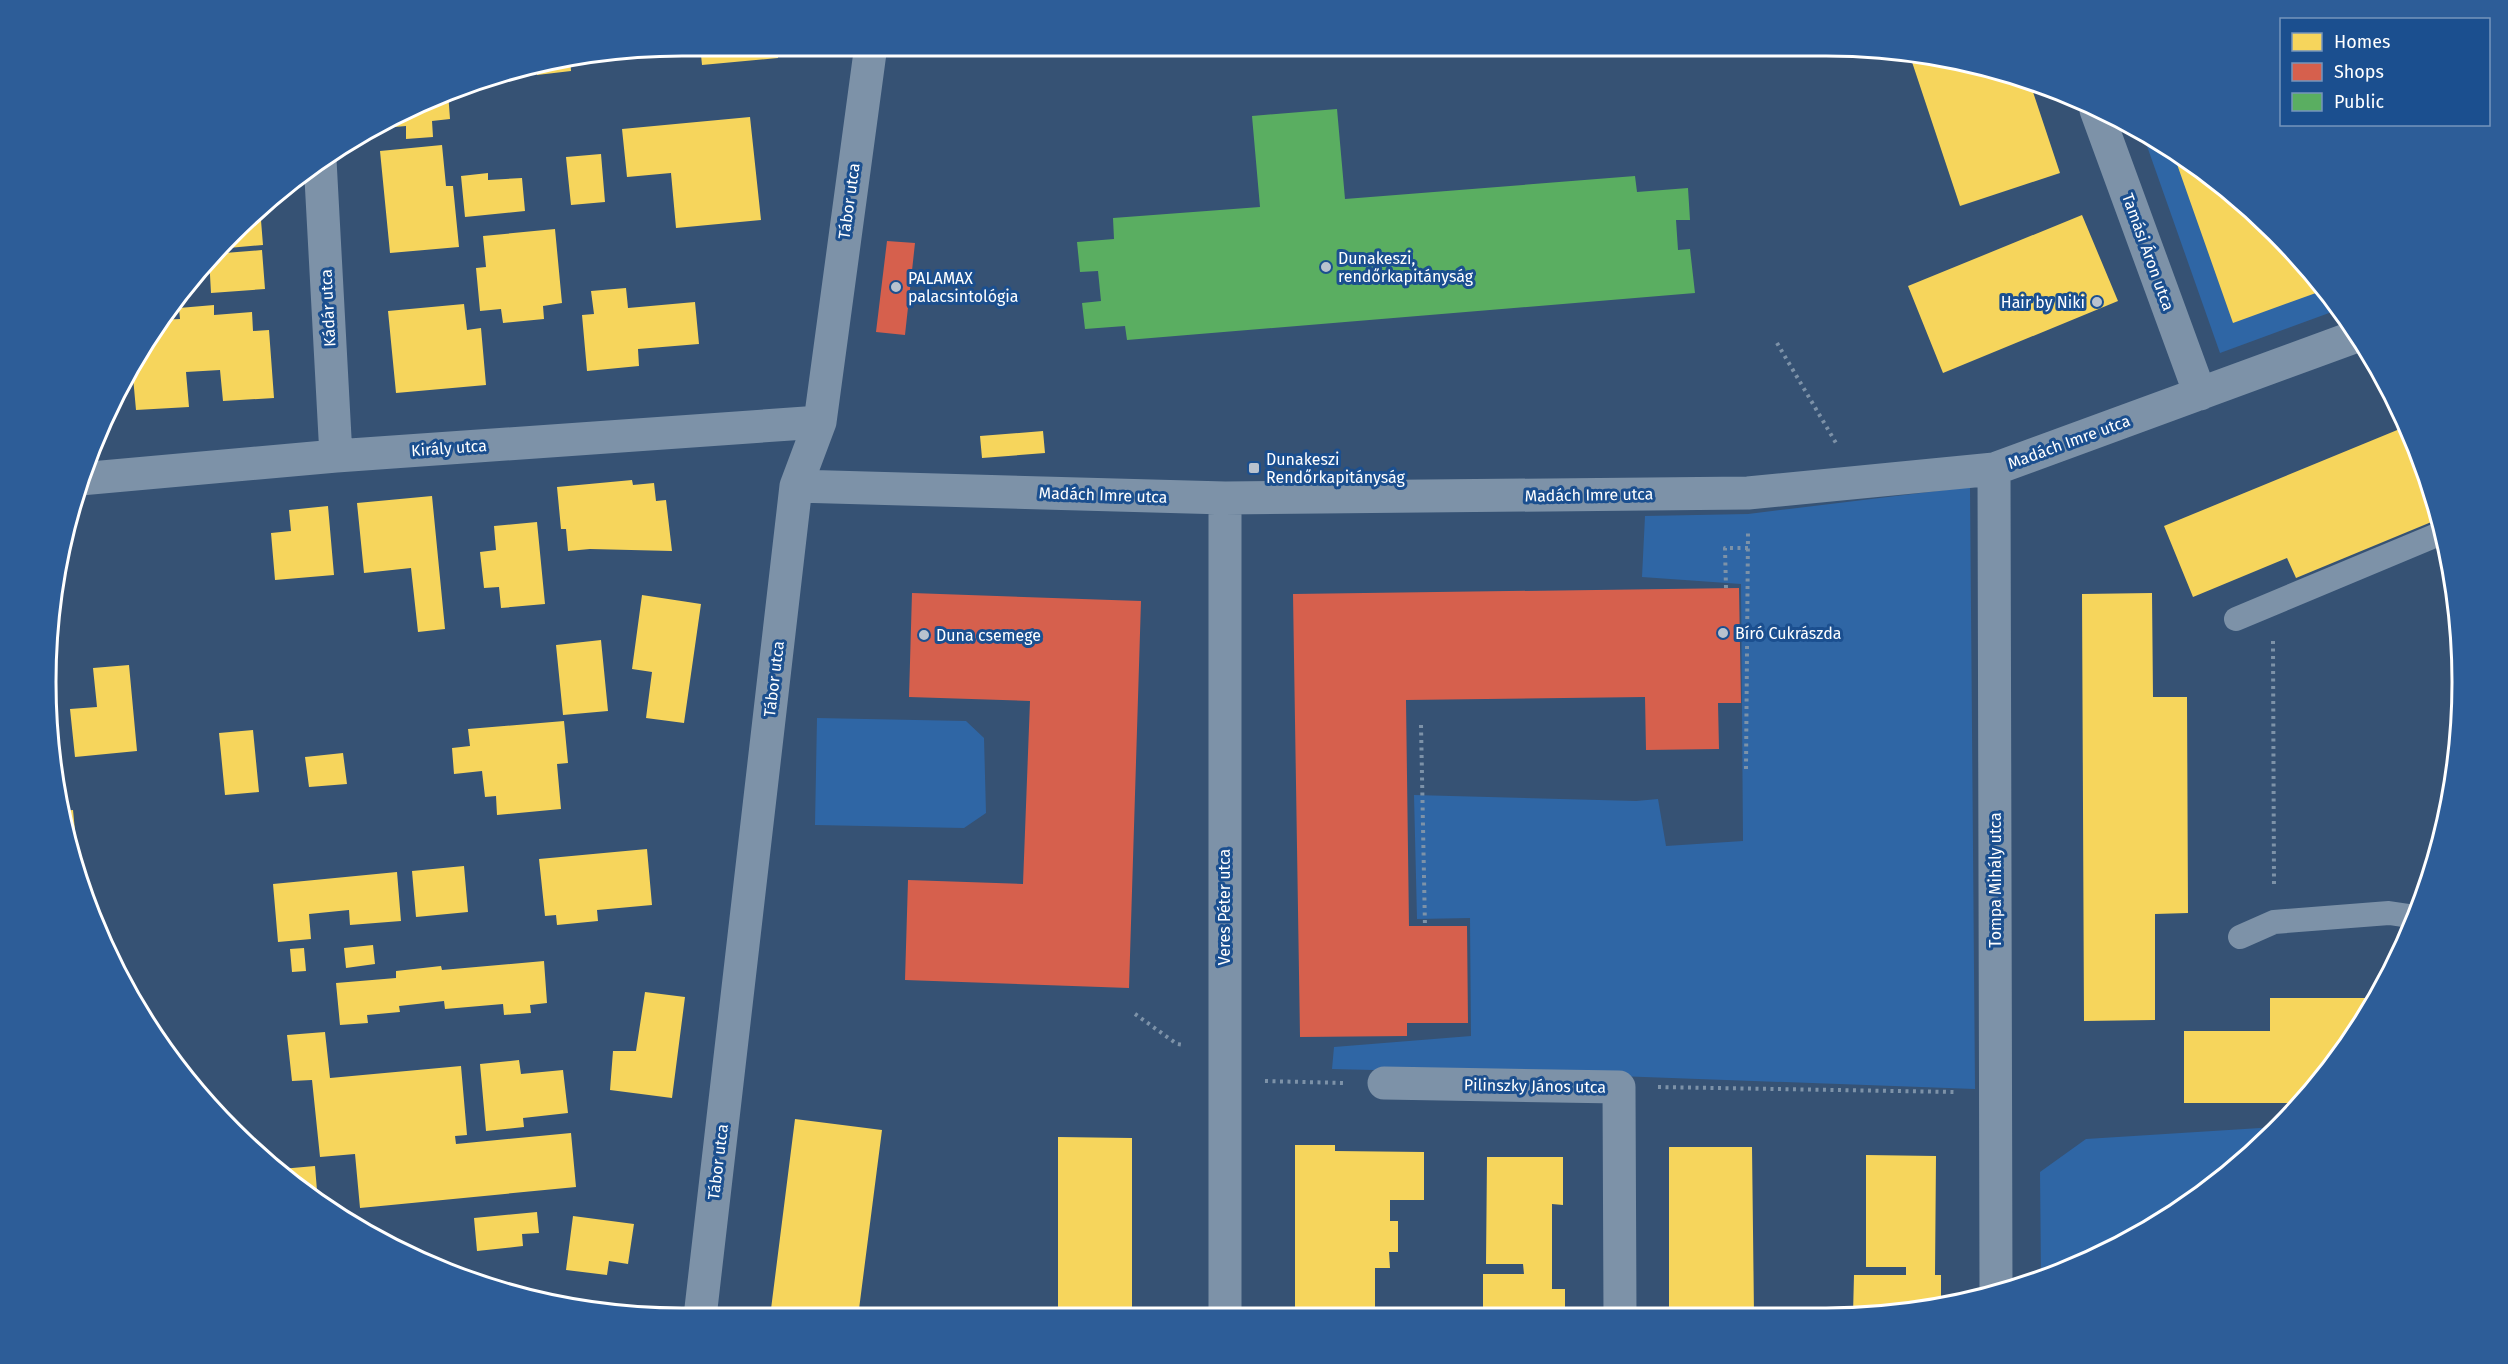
<svg xmlns="http://www.w3.org/2000/svg" width="2508" height="1364" font-family="'Fira Sans',sans-serif">
	<rect width="100%" height="100%" fill="#365274"/>
	<!-- green -->
	<path fill="#2f66a5" d="M2141 129 2246 203 2331 294 2340 309 2220 353Z
		M1970 487 1975 1089 1617 1076 1332 1069 1334 1047 1471 1036 1470 918 1417 919 1414 795 1636 801 1658 799 1666 846 1743 841 1741 584 1642 577 1645 516 1748 514Z
		M817 718 966 721 984 738 986 813 964 828 815 825Z
		M2276 1127 2180 1211 2069 1271 2041 1278 2040 1172 2086 1139Z"/>
	<!-- homes -->
	<path fill="#f6d55c" d="M700 45H777L778 58 702 65Z
		M1909 53 1991 67 2030 83 2060 173 1960 206Z
		M570 56 571 71 537 75 536 63Z
		M448 92 450 119 432 121 433 137 406 139V126L372 129V126Z
		M750 117 761 220 676 228 671 173 627 177 622 129Z
		M442 145 446 186H453L459 247 390 253 380 151Z
		M2172 150 2246 203 2327 289 2233 323Z
		M601 154 605 202 571 205 566 157Z
		M488 173V180L522 178 525 211 465 217 461 176Z
		M260 208 263 245 217 249Z
		M2082 215 2118 301 1943 373 1908 286Z
		M555 229 562 303 543 306 544 319 503 323 501 309 480 311 476 268 486 267 483 236Z
		M262 250 265 289 211 293 209 257 212 254Z
		M626 288 628 308 695 302 699 344 638 349 639 366 587 371 582 315 594 314 591 291Z
		M464 304 467 330 481 328 486 385 396 393 388 311Z
		M214 305V315L252 312 253 331 269 330 274 398 223 401 220 370 186 372 189 407 136 410 132 366 143 346H145L152 328 158 320 180 319 179 308Z
		M2407 426 2441 518 2296 578 2287 558 2193 597 2164 526Z
		M1043 431 1045 453 982 458 980 436Z
		M632 480 633 485 654 483 656 501 666 500 672 551 590 549 568 551 566 529H561L557 487Z
		M432 496 445 629 418 632 411 568 364 573 357 503Z
		M328 506 334 575 275 580 271 533 291 531 289 510Z
		M537 522 545 604 501 608 499 587 484 588 480 552 496 550 494 526Z
		M2152 593 2153 697H2187L2188 913 2155 914V1020L2084 1021 2082 594Z
		M642 595 701 604 684 723 646 718 652 672 632 669Z
		M601 640 608 711 563 715 556 645Z
		M129 665 137 751 75 757 70 709 97 707 93 668Z
		M564 721 568 763 557 764 561 809 497 815 496 796 485 797 482 771 454 774 452 748 470 746 468 729Z
		M253 730 259 792 225 795 219 733Z
		M343 753 347 784 309 787 305 757Z
		M73 810 79 872 75 873 67 847 61 811Z
		M647 849 652 905 597 910 598 921 557 925 556 915 545 916 539 859Z
		M464 866 468 912 416 917 412 871Z
		M397 872 401 921 350 925 349 910 309 914 311 939 278 942 273 884Z
		M373 945 375 964 346 968 344 948Z
		M304 948 306 971 292 972 290 949Z
		M544 961 547 1003 530 1005 531 1013 504 1015 503 1004 445 1009 444 1001 399 1006 400 1012 367 1015 368 1023 340 1025 336 983 396 978V971L441 966 442 970Z
		M645 992 685 997 672 1098 610 1090 613 1051H636Z
		M2270 998H2379L2304 1103H2184V1031H2270Z
		M325 1032 330 1078 461 1066 467 1135 455 1136 456 1144 571 1133 576 1187 360 1208 355 1154 320 1157 312 1080 292 1081 287 1035Z
		M519 1060 521 1074 563 1070 568 1113 523 1118 524 1127 486 1131 480 1064Z
		M795 1119 882 1130 858 1317H770Z
		M1058 1137 1132 1138V1316H1058Z
		M1295 1145H1335V1151L1424 1152V1200H1390V1221H1398V1252H1389L1390 1268H1375V1315L1295 1316Z
		M1669 1147H1752L1754 1314H1669Z
		M1866 1155 1936 1156 1935 1275H1941V1305L1909 1314H1853L1854 1275H1906V1267H1866Z
		M1487 1157H1563V1205L1552 1204V1289H1565V1312H1552V1315H1483V1274H1524L1523 1264H1486Z
		M315 1166 318 1203 282 1176 281 1169Z
		M537 1212 539 1233 522 1234 523 1246 477 1251 474 1218Z
		M573 1216 634 1224 628 1264 609 1261 607 1275 566 1270Z"/>
	<!-- shops -->
	<path fill="#d6604d" d="M887 241 915 243 905 335 876 332Z
		M1739 588 1741 703H1718L1719 749 1646 750 1645 697 1406 700 1409 926H1467L1468 1023H1407V1036L1300 1037 1293 594Z
		M912 593 1141 601 1129 988 905 980 908 880 1023 884 1030 701 909 697Z"/>
	<!-- public -->
	<path fill="#5aae61" d="M1337 109 1345 199 1635 176 1637 192 1688 188 1690 220H1676L1678 250 1690 249 1695 293 1127 340 1125 326 1085 329 1082 303 1101 301 1098 271 1080 272 1077 242 1114 239 1113 218 1260 207 1252 116Z"/>
	<g fill="none" stroke-linecap="round" stroke-linejoin="round">
		<!-- path -->
		<path stroke="#7d92a8" stroke-width="4" stroke-dasharray="3 4.5" stroke-linecap="butt" d="M1777 343 1836 443
			M1726 588 1725 548H1748
			M2273 641 2274 888
			M1421 725 1425 927
			M1746 769 1748 533
			M2449 801 2460 632
			M1135 1014 1177 1044 1184 1045
			M1265 1081 1344 1083
			M1658 1087 1956 1092"/>
		<!-- lane -->
		<path stroke="#7d92a8" stroke-width="24" d="M2236 619 2444 532
			M2240 937 2274 922 2389 913 2416 917"/>
		<!-- street -->
		<path stroke="#7d92a8" stroke-width="33" d="M2096 110 2200 394
			M320 160 336 456
			M1994 469 1996 1290
			M80 479 336 456 820 422
			M796 486 1225 498 1748 493 1994 469 2357 336
			M1384 1083 1619 1087 1620 1315
			M1225 1316V498
			M700 1317 796 486 820 422 871 45"/>
	</g>
	<!-- markers -->
	<g fill="#b9c2ce" stroke="#1b4f8f" stroke-width="2">
		<circle cx="1326" cy="267" r="6"/>
		<circle cx="896" cy="287" r="6"/>
		<circle cx="2097" cy="302" r="6"/>
		<rect x="1248" y="462" width="12" height="12" rx="3"/>
		<circle cx="1723" cy="633" r="6"/>
		<circle cx="924" cy="635" r="6"/>
	</g>
	<g text-anchor="middle" dominant-baseline="central" stroke-width="6" stroke-linejoin="round" paint-order="stroke">
		<!-- street labels -->
		<g font-size="16" fill="#fff" stroke="#1b4f8f">
			<text transform="translate(849 201) rotate(-82)">Tábor utca</text>
			<text transform="translate(2148 252) rotate(70)">Tamási Áron utca</text>
			<text transform="translate(328 308) rotate(-93)">Kádár utca</text>
			<text transform="translate(2069 442) rotate(-20)">Madách Imre utca</text>
			<text transform="translate(449 448) rotate(-4)">Király utca</text>
			<text transform="translate(1103 495) rotate(2)">Madách Imre utca</text>
			<text transform="translate(1589 495) rotate(-1)">Madách Imre utca</text>
			<text transform="translate(774 679) rotate(-83)">Tábor utca</text>
			<text transform="translate(1995 880) rotate(-90)">Tompa Mihály utca</text>
			<text transform="translate(1224 907) rotate(-90)">Veres Péter utca</text>
			<text transform="translate(1535 1086) rotate(1)">Pilinszky János utca</text>
			<text transform="translate(718 1162) rotate(-83)">Tábor utca</text>
		</g>
		<!-- poi labels -->
		<g font-size="16" fill="#fff" stroke="#1b4f8f" text-anchor="start">
			<text x="1338" y="258">Dunakeszi,<tspan x="1338" dy="18">rendőrkapitányság</tspan></text>
			<text x="908" y="278">PALAMAX<tspan x="908" dy="18">palacsintológia</tspan></text>
			<text x="2085" y="302" text-anchor="end">Hair by Niki</text>
			<text x="1266" y="459">Dunakeszi<tspan x="1266" dy="18">Rendőrkapitányság</tspan></text>
			<text x="1735" y="633">Bíró Cukrászda</text>
			<text x="936" y="635">Duna csemege</text>
		</g>
	</g>
	<!-- crop -->
	<path d="M0 0H2508V1364H0ZM682 56H1826A626 626 0 0 1 2452 682V682A626 626 0 0 1 1826 1308H682A626 626 0 0 1 56 682V682A626 626 0 0 1 682 56Z" fill="#2d5d98" fill-rule="evenodd"/>
	<path fill="none" stroke="#fff" stroke-width="3" d="M682 56H1826A626 626 0 0 1 2452 682V682A626 626 0 0 1 1826 1308H682A626 626 0 0 1 56 682V682A626 626 0 0 1 682 56Z"/>
	<!-- legend -->
	<rect x="2280" y="18" width="210" height="108" fill="#1b4f8f" stroke="#7695bc" stroke-width="1.5"/>
	<rect x="2292" y="33" width="30" height="18" fill="#f6d55c" stroke="#7695bc" stroke-width="1.5"/>
	<text x="2334" y="48" font-size="18" fill="#ffffff">Homes</text>
	<rect x="2292" y="63" width="30" height="18" fill="#d6604d" stroke="#7695bc" stroke-width="1.5"/>
	<text x="2334" y="78" font-size="18" fill="#ffffff">Shops</text>
	<rect x="2292" y="93" width="30" height="18" fill="#5aae61" stroke="#7695bc" stroke-width="1.5"/>
	<text x="2334" y="108" font-size="18" fill="#ffffff">Public</text>
</svg>
